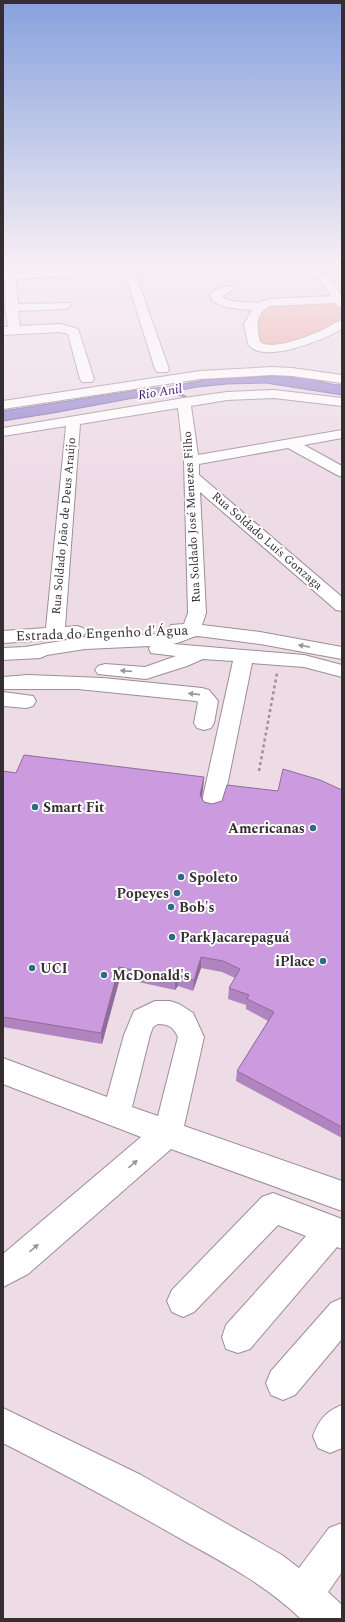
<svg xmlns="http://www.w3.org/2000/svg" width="345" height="1622" font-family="Spectral,serif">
	<rect width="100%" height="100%" fill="#eddbe6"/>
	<!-- green -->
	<path fill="#e99f96" d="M333 302 341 305 342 320 324 332 275 346 261 344 255 326 262 308 273 305Z"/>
	<!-- water -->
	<path fill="#9685cf" stroke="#796ba0" d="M279 376C289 377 299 377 308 378 320 381 330 385 342 385V395L266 383 227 384 197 387 177 391 187 397H184L173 393 134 398 53 413 3 421V411L145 389 167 387 215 378Z"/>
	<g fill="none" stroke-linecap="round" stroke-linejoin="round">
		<!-- minor casing -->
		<g stroke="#9d8e97" stroke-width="2">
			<path id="minor" d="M4 264H14L15 273 92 268 99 266V264H110L108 270 92 274 16 279 18 304 69 303 71 305 69 307 65 309 18 311 20 326 60 324 78 329 94 379 92 382H82L80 379 68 334 60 332 3 335V327H8L5 308 6 306 5 280H3Z
				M122 264H133V266L151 264H192L187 267 135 273 169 369 167 372H157L155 369Z
				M287 264H305L328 276 342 296V308L338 306 335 303 270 306C254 314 257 328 260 342 273 351 309 336 322 330 329 327 335 322 342 320V329C324 340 262 365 248 344L244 324 252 310C238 309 224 308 212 301L210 295C215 289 224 285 231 287L233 289 222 297 231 301 258 303 268 299 331 296 320 280 304 271 288 266Z
				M272 367 292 368 342 375V383L292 376 272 375 200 379 3 409V401L200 371Z
				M274 390 342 398V406L274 398 227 400 191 406 198 455 342 430V438L304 445 342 466V477L337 475 288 448 199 464V475L342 597V611L336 610 200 492 206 613 202 625 260 632 342 647V659L260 644 198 636C193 636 180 643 173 644L304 655 342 665V677L304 667 252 663 223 806 220 812 212 814 204 812 201 806 233 661 203 659 187 666 146 679 98 674 95 670 98 666 105 664 145 667 176 656 151 653 149 649 150 646 85 649 47 655 40 658 3 660V648L25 647 85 637 166 634 171 633 168 629 171 625 184 624 188 613 184 461 178 408 80 424 65 627 77 626 83 628 86 632 83 636 77 638 3 643V631L46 628 66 426 3 436V428L184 398 227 392Z
				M28 675 103 678 202 688 209 690 218 701 214 723 211 728 204 730 197 728 194 723 198 702 196 701 78 689H3V677Z
				M3 692 33 696 36 701 33 706 26 708 3 706Z
				M155 1001H170L179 1004 193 1013 204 1037 184 1126 342 1181V1211L171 1149 28 1274 3 1287V1254L141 1137 3 1084V1058L107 1097 124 1035 134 1011ZM158 1024C169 1024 173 1027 178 1037L158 1116 132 1107 150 1035 153 1027Z
				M273 1193 342 1219V1249L337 1247 250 1349 238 1353 226 1349 222 1337 226 1325 306 1236 278 1225 194 1312 183 1317 172 1312 167 1301 172 1290 262 1197Z
				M342 1298V1339L295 1395 283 1400 271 1395 266 1383 271 1371 331 1303Z
				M342 1405V1448L330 1453 318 1448 313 1436C319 1420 325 1412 342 1405Z
				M3 1408 141 1475 282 1555 299 1568 329 1528 342 1523V1572L328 1592 342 1605V1619H301C268 1587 228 1565 188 1543 127 1508 66 1475 3 1443Z"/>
		</g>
		<!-- path -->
		<path stroke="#9d9098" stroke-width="2.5" stroke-dasharray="3 3" stroke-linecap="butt" d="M259 771 277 673"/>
		<!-- minor -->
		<use href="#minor" fill="#fff" fill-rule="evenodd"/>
	</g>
	<!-- wall -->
	<path fill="#af84bf" d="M3 771 16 773 204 777 203 789 202 797 204 802 212 804 278 791 342 790V1138L236 1081 237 1071 268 1021 246 1009V1005L228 999 229 988 235 978 222 972 201 968 193 991 178 986 175 990 120 978 102 1044 3 1027Z"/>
	<!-- shaded-wall -->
	<path fill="#8f6c9b" d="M204 777 203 789 200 807V795Z
		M201 957V968L193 991 194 980Z
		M119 967 120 978 102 1044 101 1033Z
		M178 975V986L175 990V979Z"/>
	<!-- building -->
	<path fill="#cc9ade" stroke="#8f6c9b" d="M24 755 204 777 200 795 204 802 212 804 222 801 227 785 278 791 283 769 320 780 342 790V1127L237 1071 274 1012 247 999 249 995 229 988 240 969 223 961 201 957 194 980 178 975 175 979 119 967 101 1033 3 1017V771L16 773Z"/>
	<!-- one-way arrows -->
	<defs><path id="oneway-solid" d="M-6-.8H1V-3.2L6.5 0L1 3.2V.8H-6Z"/></defs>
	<g fill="#9a9698">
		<use href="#oneway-solid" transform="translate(304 646) rotate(-169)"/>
		<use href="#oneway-solid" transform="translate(126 671) rotate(-176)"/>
		<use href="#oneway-solid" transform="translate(194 694) rotate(-174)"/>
		<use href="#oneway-solid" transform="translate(133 1164) rotate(-41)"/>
		<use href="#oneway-solid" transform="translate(34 1248) rotate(-41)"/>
	</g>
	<!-- sky -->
	<linearGradient id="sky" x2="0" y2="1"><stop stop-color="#87a1de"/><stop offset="0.54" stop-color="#f7eff4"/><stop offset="1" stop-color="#f7eff4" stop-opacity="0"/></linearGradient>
	<rect width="345" height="491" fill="url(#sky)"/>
	<!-- markers -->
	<g fill="#2f6c83" stroke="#fff" stroke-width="1.5">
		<circle cx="35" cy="807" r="4"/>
		<circle cx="313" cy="828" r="4"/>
		<circle cx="181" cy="877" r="4"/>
		<circle cx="177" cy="893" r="4"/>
		<circle cx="171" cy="907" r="4"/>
		<circle cx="172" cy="937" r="4"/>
		<circle cx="323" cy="961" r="4"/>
		<circle cx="32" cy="968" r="4"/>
		<circle cx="104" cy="975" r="4"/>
	</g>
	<g text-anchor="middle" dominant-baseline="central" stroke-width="4" stroke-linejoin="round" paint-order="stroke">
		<!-- far-street labels -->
		<g font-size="12" fill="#342d31" stroke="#fff">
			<text transform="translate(192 517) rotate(-93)">Rua Soldado José Menezes Filho</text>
			<text transform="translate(64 526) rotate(-85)">Rua Soldado João de Deus Araújo</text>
			<text transform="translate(267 541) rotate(41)">Rua Soldado Luís Gonzaga</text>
		</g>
		<!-- far-water labels -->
		<g font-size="13" font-style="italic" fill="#38166e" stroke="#fff">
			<text transform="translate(160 392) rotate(-9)">Rio Anil</text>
		</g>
		<!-- street labels -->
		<g font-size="14" fill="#342d31" stroke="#fff">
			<text transform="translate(102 633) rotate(-2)">Estrada do Engenho d'Água</text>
		</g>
		<!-- poi labels -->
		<g font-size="14" font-weight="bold" fill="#342d31" stroke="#fff" text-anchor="start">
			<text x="43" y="807">Smart Fit</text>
			<text x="305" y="828" text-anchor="end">Americanas</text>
			<text x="189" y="877">Spoleto</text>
			<text x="169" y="893" text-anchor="end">Popeyes</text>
			<text x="179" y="907">Bob's</text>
			<text x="180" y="937">ParkJacarepaguá</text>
			<text x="315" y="961" text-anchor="end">iPlace</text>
			<text x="40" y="968">UCI</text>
			<text x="112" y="975">McDonald's</text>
		</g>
	</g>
	<!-- border -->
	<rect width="345" height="1622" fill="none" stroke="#342d31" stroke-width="8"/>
</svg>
